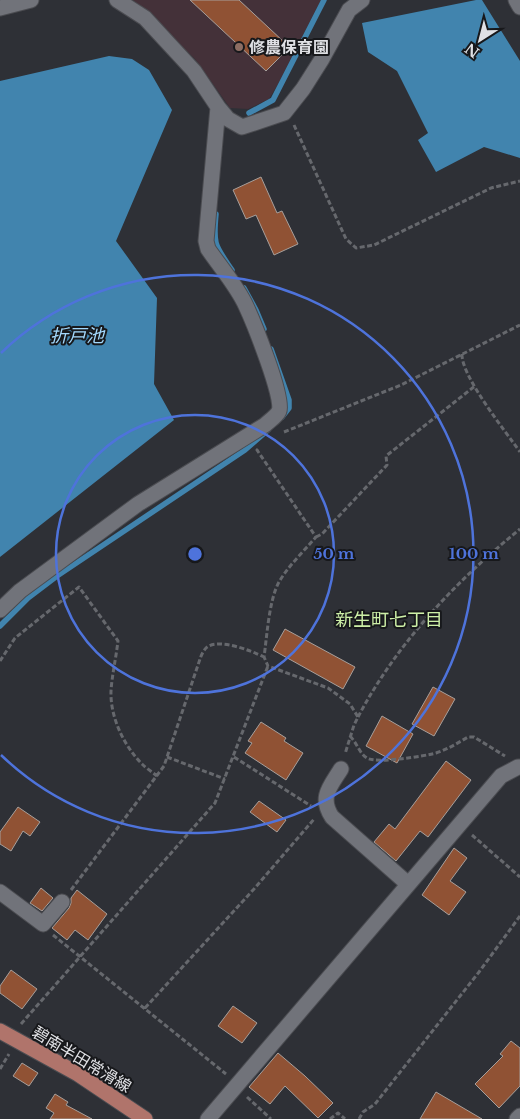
<svg xmlns="http://www.w3.org/2000/svg" width="520" height="1119" font-family="'Libre Baskerville','Noto Sans JP',serif">
	<rect width="100%" height="100%" fill="#2e3036"/>
	<!-- education -->
	<path fill="#443139" d="M133 0H321L278 84 269 99 248 109 230 108 195 59Z"/>
	<!-- water -->
	<path fill="#4184ae" d="M476 0H482L520 61V158L484 147 436 172 418 140 428 133 397 71 368 52 362 23Z
		M109 56 132 59 149 70 172 110 116 241 157 298 154 384 174 420 0 557V81Z"/>
	<g fill="none" stroke-linecap="round" stroke-linejoin="round">
		<!-- stream -->
		<path stroke="#4184ae" stroke-width="5.5" d="M249 113 273 100 324 0
			M216 214C213 245 215 245 232 270
			M244 288 256 310 264 329
			M271 349 289 400V408L282 417
			M0 626 28 598 57 576 245 450 268 430"/>
	</g>
	<!-- building -->
	<path fill="#905234" stroke="#a79f9b" d="M190 0H239L284 42 277 48 283 54 266 71Z
		M261 177 277 213 282 211 298 244 274 255 256 215 246 219 233 190Z
		M285 629 355 667 343 689 273 650Z
		M433 687 455 699 434 736 412 724Z
		M382 716 413 734 397 763 366 746Z
		M261 722 286 738 284 741 303 753 286 780 245 753 252 743 248 741Z
		M446 761 471 780 428 837 420 831 396 861 374 842 389 824 395 829Z
		M259 801 286 820 277 832 250 812Z
		M18 807 40 822 30 836 23 831 11 851 0 844V832Z
		M454 848 467 858 450 881 466 892 449 915 422 895Z
		M41 888 53 898 42 911 30 903Z
		M77 890 107 914 88 940 75 930 67 940 52 928 69 908 71 903V898Z
		M11 970 37 989 22 1009 0 993V986Z
		M233 1006 257 1023 242 1043 218 1026Z
		M511 1041 520 1048V1086L499 1108 475 1084 503 1056 500 1054Z
		M278 1053 305 1076 333 1103 318 1118 285 1086 270 1104 249 1087Z
		M22 1063 38 1073 29 1086 13 1076Z
		M436 1092 482 1119H420Z
		M55 1094 68 1102 66 1105 92 1119H50L54 1113 46 1108Z"/>
	<g fill="none" stroke-linecap="round" stroke-linejoin="round">
		<!-- minor casing -->
		<g stroke="#4b4c51" stroke-width="17">
			<path id="minor" d="M516 0 520 7
				M0 8 31 0
				M218 107 228 119 242 127 284 113 303 89 322 59 349 10 362 0
				M0 610 20 591 138 504 265 425C269 421 277 416 279 411 285 400 253 321 246 306 237 286 221 268 208 249L206 241 218 107 194 71 169 44 145 18 117 0
				M341 769C330 787 319 797 332 817L408 884
				M0 892 43 924 62 902
				M208 1119 501 776 518 767H520
				M517 1119 520 1116"/>
		</g>
		<!-- major casing -->
		<g stroke="#4b4c51" stroke-width="17">
			<path id="major" d="M0 1031 78 1074 145 1119"/>
		</g>
		<!-- path -->
		<path stroke="#66686d" stroke-width="3" stroke-dasharray="5 2.5" stroke-linecap="butt" d="M294 125 346 239 356 248 374 245 491 188 520 181
			M462 354C461 376 506 432 520 452
			M284 432 401 385 520 325
			M258 449 257 450 316 537C304 551 289 565 279 582 269 600 267 636 264 657L268 666 328 688 350 704 358 717 354 725 345 754
			M316 537 322 534 387 465 386 456 475 386
			M0 661 15 638 79 587 118 641C116 658 112 675 111 691 110 717 124 746 142 764 146 768 152 772 157 776
			M358 717C397 643 456 581 520 529
			M350 736C357 743 359 753 367 758 376 764 425 756 436 753 448 749 458 743 468 737H474L505 756
			M167 757 225 779
			M234 757 311 806
			M472 835 520 877
			M71 890 164 766 200 659C201 656 203 651 206 648 217 637 252 651 264 657
			M53 935 226 1074
			M145 1008 254 889 315 818
			M21 1024 215 803 268 666
			M0 1069 9 1054
			M247 1097 271 1119
			M330 1119 338 1113 345 1119
			M359 1119 363 1112 375 1104 479 972 520 916"/>
		<!-- minor -->
		<use href="#minor" stroke="#71737a" stroke-width="15"/>
		<!-- major -->
		<use href="#major" stroke="#b0746b" stroke-width="15"/>
	</g>
	<!-- distance rings -->
	<g fill="none" stroke="#4e73db" stroke-width="2.5">
		<circle cx="195" cy="554" r="139"/>
		<path d="M1 353A279 279 0 1 1 1 755"/>
	</g>
	<!-- markers -->
	<circle fill="#8d6e63" stroke="#17181b" stroke-width="2" cx="239" cy="47" r="5"/>
	<g text-anchor="middle" dominant-baseline="central" stroke-width="4" stroke-linejoin="round" paint-order="stroke">
		<!-- poi labels -->
		<g font-size="16" font-weight="bold" fill="#e0e1e5" stroke="#17181b" text-anchor="start">
			<text x="249" y="47">修農保育園</text>
		</g>
		<!-- street labels -->
		<g font-size="16" fill="#e0e1e5" stroke="#17181b">
			<text transform="translate(82 1059) rotate(31)">碧南半田常滑線</text>
		</g>
		<!-- water labels -->
		<g font-size="18" font-style="italic" fill="#a3d8fc" stroke="#17181b">
			<text x="77" y="336">折戸池</text>
		</g>
		<!-- neighbourhood labels -->
		<g font-size="18" fill="#cdefa7" stroke="#17181b">
			<text x="389" y="620">新生町七丁目</text>
		</g>
	</g>
	<circle cx="195" cy="554" r="8" fill="#4e73db" stroke="#17181b" stroke-width="2.5"/>
	<g font-size="15" text-anchor="middle" font-weight="bold" fill="#4e73db" stroke="#17181b" stroke-width="4" stroke-linejoin="round" paint-order="stroke">
		<text x="334" y="559">50 m</text>
		<text x="474" y="559">100 m</text>
	</g>
	<!-- north arrow -->
	<g transform="translate(480 40) rotate(216)" stroke="#17181b" stroke-width="4" paint-order="stroke">
	<path d="M0-4L9 19L0 12L-9 19Z" fill="#e0e1e5"/>
	<text y="-8" font-size="14" font-weight="bold" text-anchor="middle" fill="#e0e1e5">N</text>
	</g>
</svg>
